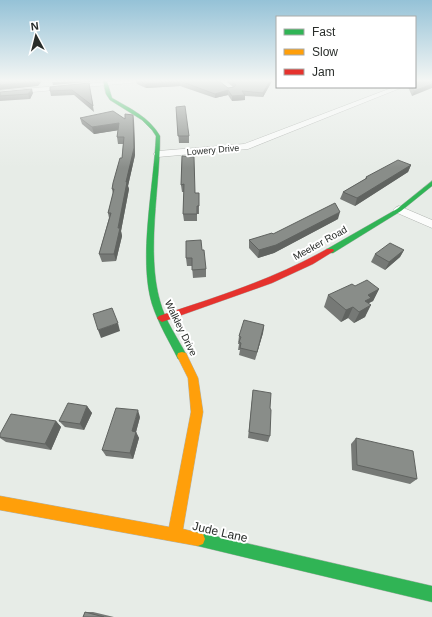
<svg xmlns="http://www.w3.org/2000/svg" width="432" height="617" font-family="Helvetica,sans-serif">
	<rect width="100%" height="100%" fill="#e7ece7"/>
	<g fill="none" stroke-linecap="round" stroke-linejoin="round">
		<!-- street casing -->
		<g stroke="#afb3af" stroke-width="1">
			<path id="street" d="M119 81H151L0 95V91Z
				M394 87H403L248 149 158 157 153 154 158 151 244 144Z
				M399 206 432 220V228L395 212 393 210 395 208Z"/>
		</g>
		<!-- fast casing -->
		<g stroke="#afb3af" stroke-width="1">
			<path id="fast" d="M103 81H107L112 98C131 109 149 117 160 136 160 187 146 252 160 301 165 321 178 338 187 356L186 359 182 360 178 359C169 341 158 323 152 304 138 258 154 185 156 136L152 130 142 120 110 100 106 94Z
				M432 181V186L401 211 333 253H327V249L397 209Z
				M198 532 432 586V602L198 546 193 544 191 539 193 534Z"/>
		</g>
		<!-- slow casing -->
		<g stroke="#afb3af" stroke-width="1">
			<path id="slow" d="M182 352 186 353 198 378 203 412 183 529 203 534 205 539 203 544 198 546 0 510V496L169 527 191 412 188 378 177 356 178 353Z"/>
		</g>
		<!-- jam casing -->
		<g stroke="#afb3af" stroke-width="1">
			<path id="jam" d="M327 249H333L334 251 313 264 272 283 162 322 159 320 157 318 159 316C217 297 274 279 327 249Z"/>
		</g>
		<!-- street -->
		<use href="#street" fill="#fbfcfb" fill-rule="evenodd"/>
		<!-- fast -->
		<use href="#fast" fill="#30b455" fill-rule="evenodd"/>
		<!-- slow -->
		<use href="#slow" fill="#ff9f0a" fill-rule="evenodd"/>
		<!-- jam -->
		<use href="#jam" fill="#e5322d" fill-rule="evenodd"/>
	</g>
	<!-- wall -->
	<path fill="#767976" d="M136 81H219L228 88 233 87 226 81H272L263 97 245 96V100L232 101 228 95 215 98 180 86 146 88 137 84Z
		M432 81 412 96 408 87H415Z
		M89 83 94 112 74 95 51 96 50 91Z
		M0 92 33 93 30 99 0 101Z
		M176 107 189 136V143H179Z
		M80 118 125 119 134 121 135 155 128 186 129 189 121 231 122 236 116 261 102 262 99 254 109 218 108 213 113 194 112 189 122 158 123 144H118L117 137 118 130 94 134 82 124Z
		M182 156 195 193H199V214H197V221H184L183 214 184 192H182L181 185Z
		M411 165 408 172 355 206 340 199 343 192 365 179 366 177Z
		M338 219 274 253 258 258 249 248V240L273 234Z
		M202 250 206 269V277L193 278 192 266H187L186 258Z
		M404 250 400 257 385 270 371 262 375 254Z
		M355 286 379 289 373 301 369 303 365 317 354 323 348 318 341 322 324 307 328 295Z
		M264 325 263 333 255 360 239 355 240 350H238L239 344H238L239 336Z
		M253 390 270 436 268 442 248 438Z
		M87 406 92 413 84 430 65 427 59 421Z
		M140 417 136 432 139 438 133 459 106 456 102 450Z
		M56 421 61 427 51 450 6 442 0 438V434Z
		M356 438 417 479 410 484 352 470 351 444Z
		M85 612H93L114 617H83Z"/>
	<!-- shaded-wall -->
	<path fill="#606360" d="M37 81H42L38 86 0 90V85Z
		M90 81V82L53 85 52 82Z
		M180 81V86L146 88 145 84Z
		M270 81H272L263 97V93Z
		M432 84V88L412 96 414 91Z
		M32 89 33 93 30 99 28 94Z
		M228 90V95L215 98V94Z
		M245 95V100L232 101V96Z
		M133 115 134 121 135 155 128 186 129 189 121 231 122 236 116 261 114 254 126 182Z
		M119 123 120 130 94 134 92 127Z
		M411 165 408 172 355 206 357 198Z
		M340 212 338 219 274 253 258 258 259 250Z
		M404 250 400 257 385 270 389 262Z
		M379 289 373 301 369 303 366 308 371 305 365 317 354 323 368 295Z
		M353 307 348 318 341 322 346 310Z
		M118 323 120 331 101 338 98 330Z
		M264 325 263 333 255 360 257 352Z
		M87 406 92 413 84 430 80 424Z
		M138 410 140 417 136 432 139 438 133 459 130 453 132 431Z
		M56 421 61 427 51 450 45 444Z"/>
	<!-- building -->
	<path fill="#898d89" stroke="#606360" d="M0 81H37L0 85Z
		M140 81H177L145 84Z
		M180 81H219L228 88 234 87 236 85 231 81H270L263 93 242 91 245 95 232 96 228 90 215 94Z
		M415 81H432V84L414 91 412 87H415Z
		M89 83 93 106 72 90 50 91V87Z
		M32 89 28 94 0 96V92Z
		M185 106 189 136H178L176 107Z
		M113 111 125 119V114L133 115 134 148 126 182H127L118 228H120L114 254H99L111 213H108L114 189H112L113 183 120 158H122L124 137H117L119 123 92 127 80 118Z
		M182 156 194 157 195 193H199V206H197V214H183L184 184 181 185Z
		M398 160 411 165 357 198 343 192 367 178 366 177Z
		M335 203 340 212 276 245 259 250 249 240 272 233 273 234Z
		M201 240 202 250H204L206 269 192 270V258H186V241Z
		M390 243 404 250 389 262 375 254Z
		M367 280 379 289 368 295 371 298 365 301 371 305 359 312 353 307 346 310 328 295 352 284 355 286Z
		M112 308 118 323 98 330 93 314Z
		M244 320 264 325 257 352 240 348 241 343 239 342 241 337 239 336Z
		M253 390 271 393 270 408 271 410 270 436 249 432Z
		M68 403 87 406 80 424 59 421Z
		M116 408 138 410 132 431 136 432 130 453 102 450Z
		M11 414 56 421 45 444 0 437V434Z
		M356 438 413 451 417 479 357 465Z
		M85 612 104 617H83Z"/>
	<!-- sky -->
	<linearGradient id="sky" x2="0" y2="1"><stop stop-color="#95c2d7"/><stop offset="0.48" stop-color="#f4f6f4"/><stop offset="1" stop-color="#f4f6f4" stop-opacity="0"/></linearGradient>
	<rect width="432" height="168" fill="url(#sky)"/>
	<g text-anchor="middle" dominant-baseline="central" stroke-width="4" stroke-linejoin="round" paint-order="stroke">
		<!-- far-street labels -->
		<g font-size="9" fill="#292d2a" stroke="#fff">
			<text transform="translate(213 150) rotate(-5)">Lowery Drive</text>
		</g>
		<!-- street labels -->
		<g font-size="10" fill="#292d2a" stroke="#fff">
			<text transform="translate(320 243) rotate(-29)">Meeker Road</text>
			<text transform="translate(181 328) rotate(64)">Walkley Drive</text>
		</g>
		<!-- near-street labels -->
		<g font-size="12" fill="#292d2a" stroke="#fff">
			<text transform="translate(220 532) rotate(13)">Jude Lane</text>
		</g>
	</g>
	<!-- legend -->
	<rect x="276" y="16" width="140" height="72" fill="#ffffff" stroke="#a9abaa"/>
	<rect x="284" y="29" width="20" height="6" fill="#30b455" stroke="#a9abaa"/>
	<text x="312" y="36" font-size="12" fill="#292d2a">Fast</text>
	<rect x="284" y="49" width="20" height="6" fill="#ff9f0a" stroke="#a9abaa"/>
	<text x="312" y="56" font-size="12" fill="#292d2a">Slow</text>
	<rect x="284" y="69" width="20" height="6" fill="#e5322d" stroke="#a9abaa"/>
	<text x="312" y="76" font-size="12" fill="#292d2a">Jam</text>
	<!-- north arrow -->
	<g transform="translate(36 36) rotate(353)" stroke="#ffffff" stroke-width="3" paint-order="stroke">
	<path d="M0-3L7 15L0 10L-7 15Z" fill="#292d2a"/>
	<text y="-6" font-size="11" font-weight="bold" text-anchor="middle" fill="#292d2a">N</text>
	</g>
</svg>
